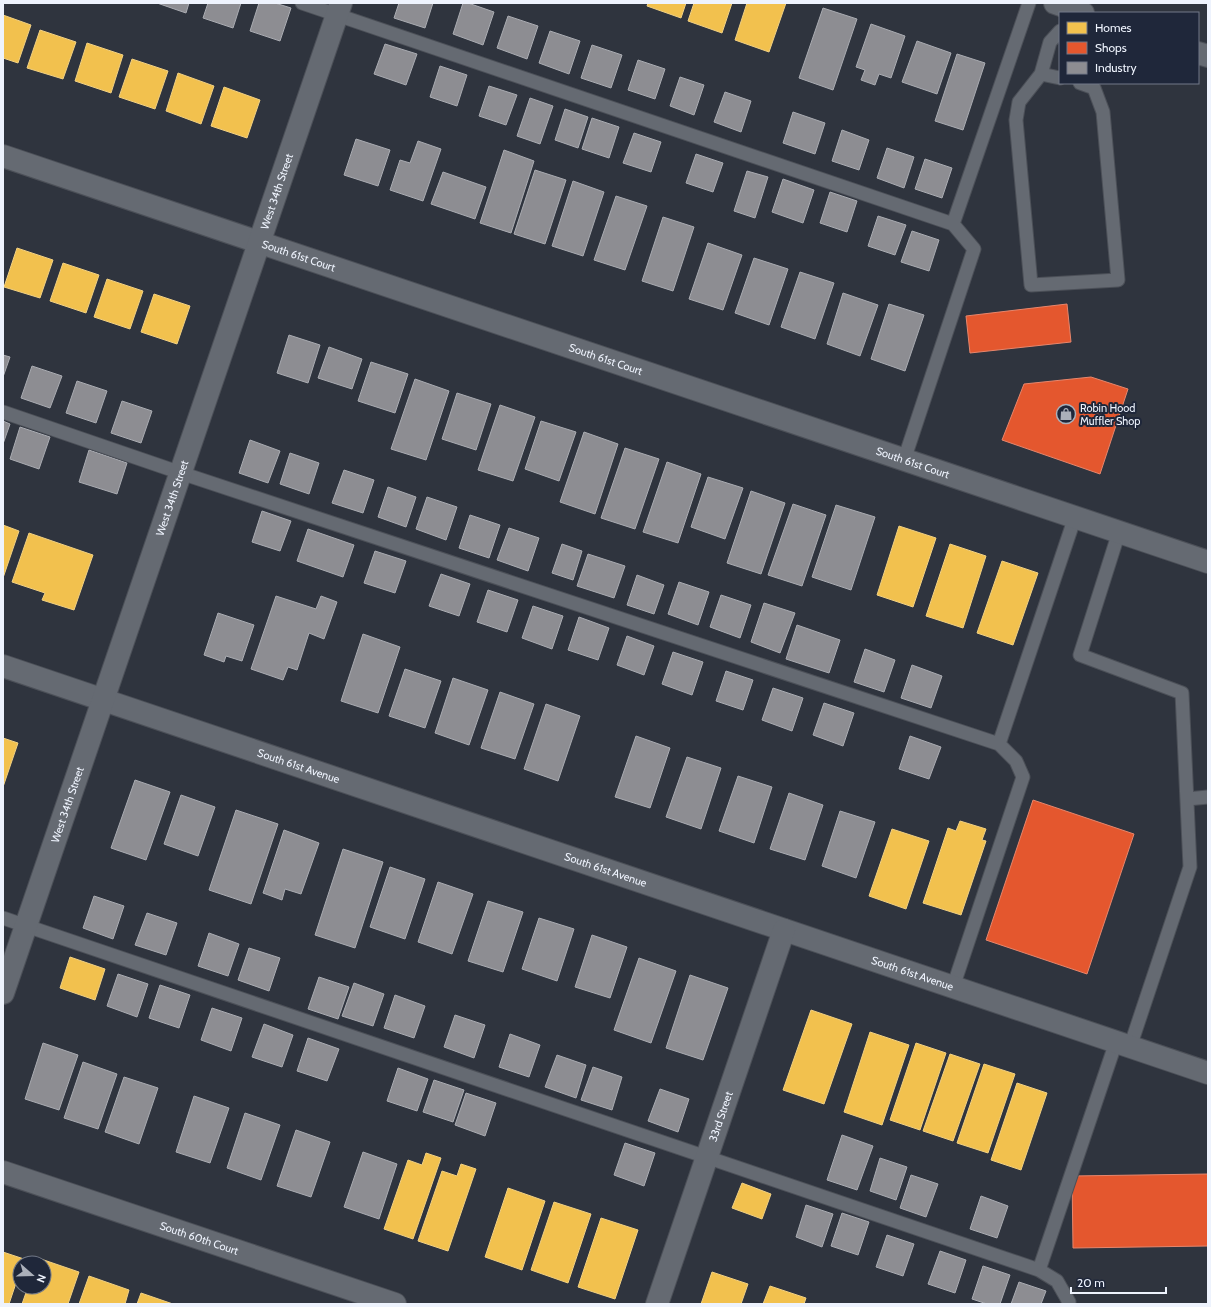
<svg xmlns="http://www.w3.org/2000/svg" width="1211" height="1307" font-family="Cabin,sans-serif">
	<rect width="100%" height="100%" fill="#2f343e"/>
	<!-- homes -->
	<path fill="#f2c14e" stroke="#f1d082" d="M648 3H686L681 18 647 6Z
		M694 3H732L722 33 688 21Z
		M747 3H786L769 52 735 40Z
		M3 15 31 25 18 63 3 58Z
		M40 30 76 42 63 79 27 68Z
		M87 43 123 55 111 93 75 81Z
		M132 59 168 71 155 109 119 97Z
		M178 73 214 86 201 124 166 111Z
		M224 87 260 100 247 138 211 126Z
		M17 248 53 260 40 298 4 287Z
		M63 263 99 275 86 313 50 301Z
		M107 279 143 291 130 329 94 317Z
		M154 294 190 306 177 344 141 332Z
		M3 525 19 531 3 578Z
		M899 526 936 538 913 607 877 595Z
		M29 533 93 555 74 610 42 600 45 593 12 582Z
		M950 544 986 556 963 628 926 616Z
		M1002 561 1038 573 1013 645 977 633Z
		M3 738 18 743 3 787Z
		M960 821 986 829 982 840 986 841 961 915 923 903 948 828 956 831Z
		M892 829 929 841 906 909 869 896Z
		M70 957 105 969 95 1000 60 988Z
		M811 1010 852 1024 824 1104 783 1090Z
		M870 1032 909 1045 882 1125 844 1112Z
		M916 1043 946 1053 920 1130 890 1120Z
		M950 1054 980 1064 953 1141 923 1131Z
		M984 1064 1015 1074 988 1153 957 1143Z
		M1017 1083 1047 1093 1021 1170 991 1160Z
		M426 1153 441 1158 413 1239 384 1229 408 1160 422 1165Z
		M461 1164 476 1169 448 1251 418 1241 442 1171 457 1176Z
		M742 1183 771 1194 762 1219 732 1208Z
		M508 1188 545 1201 522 1270 485 1257Z
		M554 1202 591 1214 568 1283 531 1270Z
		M601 1218 638 1230 615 1299 578 1287Z
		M3 1252 24 1259 23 1263H20V1271L9 1304H3Z
		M38 1258 79 1272 68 1304H22L28 1287H44V1263H36Z
		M712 1272 748 1284 741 1304H701Z
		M89 1276 129 1290 125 1304H79Z
		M770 1286 806 1298 804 1304H763Z
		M141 1293 173 1304H137Z"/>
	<!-- shops -->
	<path fill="#e4572e" stroke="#e7866c" d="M1067 304 1071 342 970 353 966 316Z
		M1091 377 1128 389 1100 474 1002 440 1024 384Z
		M1033 800 1134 834 1087 974 986 940Z
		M1208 1174V1246L1073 1248 1072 1176Z"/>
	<!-- industry -->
	<path fill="#8d8d92" stroke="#aaacb2" d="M157 3H189L186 13Z
		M208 3H241L233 28 203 18Z
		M259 3H275L291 8 280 41 250 31Z
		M399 3H433L425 28 394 18Z
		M463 3H468L494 12 483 45 453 34Z
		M823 8 857 19 833 90 799 78Z
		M508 16 538 26 527 59 497 48Z
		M871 24 905 36 891 78 879 74 875 85 861 80 865 70 856 67Z
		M550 31 580 41 569 74 539 63Z
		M917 41 951 53 937 94 902 82Z
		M385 44 417 54 406 85 374 74Z
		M592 45 622 55 611 88 581 78Z
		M957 54 985 63 963 130 935 121Z
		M638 60 665 69 655 99 628 90Z
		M440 66 467 75 457 106 430 97Z
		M680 77 704 85 694 115 670 106Z
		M489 86 517 95 506 125 479 116Z
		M725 92 751 101 741 132 714 122Z
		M530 98 553 106 540 144 517 136Z
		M565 109 588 117 578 148 555 140Z
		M793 112 825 123 815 154 783 143Z
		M592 118 619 127 609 158 582 149Z
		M842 130 869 140 859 170 832 161Z
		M634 133 661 142 651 172 623 163Z
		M356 139 390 150 378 186 344 175Z
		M418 141 441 149 423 201 390 190 400 160 410 163Z
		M887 148 914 157 904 188 877 178Z
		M504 150 534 161 511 233 480 223Z
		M696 154 723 163 713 192 686 183Z
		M925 159 952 168 942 198 915 189Z
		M535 170 566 180 545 244 514 234Z
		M747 171 768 177 755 218 734 211Z
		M443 172 486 187 475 219 431 204Z
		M783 179 814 190 803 223 772 212Z
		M573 181 604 192 583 256 552 246Z
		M830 192 857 201 847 232 820 223Z
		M616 196 647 206 625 270 594 260Z
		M878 216 906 225 895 255 868 246Z
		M663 217 694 227 673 291 642 281Z
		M912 231 939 240 929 271 901 262Z
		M708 243 742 255 723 310 689 299Z
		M754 258 788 269 769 325 735 313Z
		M800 272 834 283 815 339 781 327Z
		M843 293 878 305 860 356 827 344Z
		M889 304 924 315 905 371 871 359Z
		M289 335 320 345 308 383 277 373Z
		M329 347 362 359 352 389 318 378Z
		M3 355 10 357 3 377Z
		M371 362 408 374 395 413 358 401Z
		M32 366 62 376 50 408 21 398Z
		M415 379 449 391 426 460 391 449Z
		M77 381 107 391 96 423 66 413Z
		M457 393 491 404 476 450 442 439Z
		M122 401 152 411 141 443 111 433Z
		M500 405 535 417 513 481 478 470Z
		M3 421 10 424 3 444Z
		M541 421 576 432 559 481 525 469Z
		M20 427 50 437 39 469 10 459Z
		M584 432 618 444 595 514 560 502Z
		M250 440 280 451 268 483 239 473Z
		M625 448 659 459 635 529 601 518Z
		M89 450 127 463 117 494 79 482Z
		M290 453 319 463 309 494 280 484Z
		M667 462 701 474 678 543 643 532Z
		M344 470 374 480 363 513 332 503Z
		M708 477 743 488 725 539 691 527Z
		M388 487 416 497 406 527 378 517Z
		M751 491 785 503 761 574 727 563Z
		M427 497 457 507 446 540 416 529Z
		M793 504 826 515 802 586 768 575Z
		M836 505 875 517 851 590 812 577Z
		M262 511 291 521 280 551 252 542Z
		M470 515 500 525 489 558 459 548Z
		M509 528 539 538 528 571 497 560Z
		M308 529 354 545 343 577 297 561Z
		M562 544 582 551 573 580 552 573Z
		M375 551 406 561 395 593 364 583Z
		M588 554 625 566 614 598 577 586Z
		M441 574 470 584 459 616 429 606Z
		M637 575 664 585 654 614 627 605Z
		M679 582 709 592 698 625 668 614Z
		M488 590 518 600 507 632 477 622Z
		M721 595 751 605 740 638 710 627Z
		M276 596 316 609 321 596 337 602 324 639 309 633 297 670 288 667 283 680 251 669Z
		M764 603 795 613 780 653 751 642Z
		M533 606 563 616 552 649 522 638Z
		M218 613 254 625 242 661 226 656 224 662 204 655Z
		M579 617 609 628 598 660 568 650Z
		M797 625 840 640 829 673 786 659Z
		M363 634 400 647 378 713 341 701Z
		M627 636 654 646 644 675 617 665Z
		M865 649 895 660 884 692 854 682Z
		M673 652 703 662 692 695 662 684Z
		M912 665 942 676 931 708 901 698Z
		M405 669 441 681 425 728 389 716Z
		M726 671 753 680 743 710 716 701Z
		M453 678 488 690 469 745 435 733Z
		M773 688 803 698 792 731 762 720Z
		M500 692 534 704 515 759 481 748Z
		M824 703 854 713 843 746 813 735Z
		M546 704 580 716 558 781 524 769Z
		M636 736 670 748 650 808 615 797Z
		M910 736 941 747 929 779 899 769Z
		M687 757 721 768 701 829 666 817Z
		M738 776 772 787 754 843 719 831Z
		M135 780 170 792 146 860 111 848Z
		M789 793 823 805 805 860 770 849Z
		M181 795 215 807 198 856 164 844Z
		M236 810 278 824 251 904 209 890Z
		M840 811 875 822 856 878 822 866Z
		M284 830 319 843 301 894 285 889 282 900 263 893Z
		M343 849 383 862 355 948 315 935Z
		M390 867 425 879 405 939 370 927Z
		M438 882 473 894 452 954 418 942Z
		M94 896 124 906 113 939 83 928Z
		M488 901 523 912 503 972 468 961Z
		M147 913 177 923 166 955 135 945Z
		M539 918 574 929 557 981 522 969Z
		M209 933 239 944 228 976 198 966Z
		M592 935 627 947 610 998 575 987Z
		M249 948 280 958 269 991 238 980Z
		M639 958 676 971 651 1043 614 1030Z
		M118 974 148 984 137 1017 107 1006Z
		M690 975 728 988 703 1060 666 1048Z
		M319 977 349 987 338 1019 308 1009Z
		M354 983 384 994 373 1026 342 1016Z
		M160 985 190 995 179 1028 149 1018Z
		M395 995 425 1006 414 1038 384 1028Z
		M212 1008 242 1018 231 1051 201 1040Z
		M455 1015 485 1025 474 1058 444 1047Z
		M264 1024 293 1035 282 1067 252 1057Z
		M510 1034 540 1045 529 1077 499 1067Z
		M308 1038 339 1049 327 1081 297 1071Z
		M43 1043 78 1055 59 1110 25 1099Z
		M557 1055 586 1065 576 1098 545 1087Z
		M83 1062 117 1074 98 1129 64 1118Z
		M593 1067 622 1077 612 1110 581 1100Z
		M398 1068 428 1079 417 1111 387 1101Z
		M124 1077 158 1088 139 1144 105 1132Z
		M434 1080 464 1090 453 1122 423 1112Z
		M660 1089 689 1099 678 1132 648 1121Z
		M466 1093 496 1103 485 1136 455 1125Z
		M194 1096 229 1108 210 1163 176 1152Z
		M245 1113 280 1125 261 1180 227 1168Z
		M296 1130 330 1142 311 1197 277 1186Z
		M842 1135 873 1146 857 1190 827 1180Z
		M625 1143 655 1153 644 1186 614 1175Z
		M363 1152 397 1164 379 1219 344 1207Z
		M880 1158 907 1167 896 1200 870 1191Z
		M911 1175 938 1184 926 1217 900 1208Z
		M981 1196 1008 1206 997 1238 970 1229Z
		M806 1205 833 1214 822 1247 796 1237Z
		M842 1213 869 1222 858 1255 831 1246Z
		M887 1235 914 1244 903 1276 876 1267Z
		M940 1251 966 1260 955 1293 928 1284Z
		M983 1266 1010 1275 1000 1304H987L972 1299Z
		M1019 1282 1046 1291 1041 1304H1011Z"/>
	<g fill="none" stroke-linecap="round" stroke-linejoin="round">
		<!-- service casing -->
		<g stroke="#4c5058" stroke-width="15">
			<path id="service" d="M302 3 953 224
				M1060 31 1050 42 1041 74 1019 102 1016 120 1031 285 1118 280 1103 112 1094 88 1080 83
				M1041 74 1060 78
				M3 412 181 473 999 744
				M904 460 974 249 953 224 1029 3
				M1119 532 1080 655 1182 693 1190 867 1130 1047
				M1187 799 1208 797
				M3 918 1039 1270
				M953 987 1023 777 1016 761 999 744 1075 517
				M1068 1304 1069 1302 1057 1281 1039 1270 1116 1042"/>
		</g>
		<!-- minor casing -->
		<g stroke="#4c5058" stroke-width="24">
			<g id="minor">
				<path d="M1055 3 1083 13"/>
				<path d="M1198 53 1208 56"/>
				<path id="s1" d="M3 156 1208 562"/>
				<path id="s2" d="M3 666 1208 1073"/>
				<path id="s3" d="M3 993 341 3"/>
				<path id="s4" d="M3 1172 395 1304"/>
				<path id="s5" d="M657 1304 784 930"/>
			</g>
		</g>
		<!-- service -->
		<use href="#service" stroke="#656a72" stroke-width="13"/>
		<!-- minor -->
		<use href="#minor" stroke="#656a72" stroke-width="22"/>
	</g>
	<!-- icons -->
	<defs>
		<g id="shop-ring" transform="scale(1)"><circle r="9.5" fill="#1f273a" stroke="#abb0ba" stroke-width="1.5"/><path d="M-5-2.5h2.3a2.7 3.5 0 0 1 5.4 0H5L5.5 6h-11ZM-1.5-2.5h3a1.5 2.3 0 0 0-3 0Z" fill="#abb0ba"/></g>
	</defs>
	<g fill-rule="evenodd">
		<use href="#shop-ring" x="1066" y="414"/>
	</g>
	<g text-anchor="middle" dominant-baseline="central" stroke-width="4" stroke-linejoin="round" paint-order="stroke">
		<!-- street labels -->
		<g font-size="11" fill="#eef3fd" stroke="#1f273a">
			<text stroke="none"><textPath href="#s3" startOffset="847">West 34th Street</textPath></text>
			<text stroke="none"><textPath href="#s1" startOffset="312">South 61st Court</textPath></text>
			<text stroke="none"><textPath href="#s1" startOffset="636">South 61st Court</textPath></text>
			<text stroke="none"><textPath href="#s1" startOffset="960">South 61st Court</textPath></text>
			<text stroke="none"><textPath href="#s3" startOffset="523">West 34th Street</textPath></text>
			<text stroke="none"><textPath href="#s2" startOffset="312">South 61st Avenue</textPath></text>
			<text stroke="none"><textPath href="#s3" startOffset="199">West 34th Street</textPath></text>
			<text stroke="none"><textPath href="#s2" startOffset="636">South 61st Avenue</textPath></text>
			<text stroke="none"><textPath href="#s2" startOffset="960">South 61st Avenue</textPath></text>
			<text stroke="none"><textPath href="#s5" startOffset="198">33rd Street</textPath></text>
			<text stroke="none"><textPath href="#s4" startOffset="207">South 60th Court</textPath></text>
		</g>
		<!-- poi labels -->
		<g font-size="11" fill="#eef3fd" stroke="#1f273a" text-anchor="start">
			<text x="1080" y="408">Robin Hood<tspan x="1080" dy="13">Muffler Shop</tspan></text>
		</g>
	</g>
	<!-- border -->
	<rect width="1211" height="1307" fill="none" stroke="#eef3fd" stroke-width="8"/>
	<!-- legend -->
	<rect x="1059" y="12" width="140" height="72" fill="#1f273a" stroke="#727988"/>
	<rect x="1067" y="22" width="20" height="12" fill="#f2c14e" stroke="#727988"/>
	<text x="1095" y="32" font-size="12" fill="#eef3fd">Homes</text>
	<rect x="1067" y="42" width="20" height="12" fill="#e4572e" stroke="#727988"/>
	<text x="1095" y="52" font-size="12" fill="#eef3fd">Shops</text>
	<rect x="1067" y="62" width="20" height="12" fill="#8d8d92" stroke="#727988"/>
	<text x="1095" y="72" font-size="12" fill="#eef3fd">Industry</text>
	<!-- north arrow -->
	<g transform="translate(32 1275) rotate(110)"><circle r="19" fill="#1f273a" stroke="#727988"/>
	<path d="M0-3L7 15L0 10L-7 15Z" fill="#abb0ba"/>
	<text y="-6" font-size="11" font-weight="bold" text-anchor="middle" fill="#eef3fd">N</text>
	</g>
	<!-- scale -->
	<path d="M1071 1287v6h95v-6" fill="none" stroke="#eef3fd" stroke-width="2"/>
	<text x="1077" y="1287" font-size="12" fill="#eef3fd" stroke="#1f273a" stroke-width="3" paint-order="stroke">20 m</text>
</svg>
